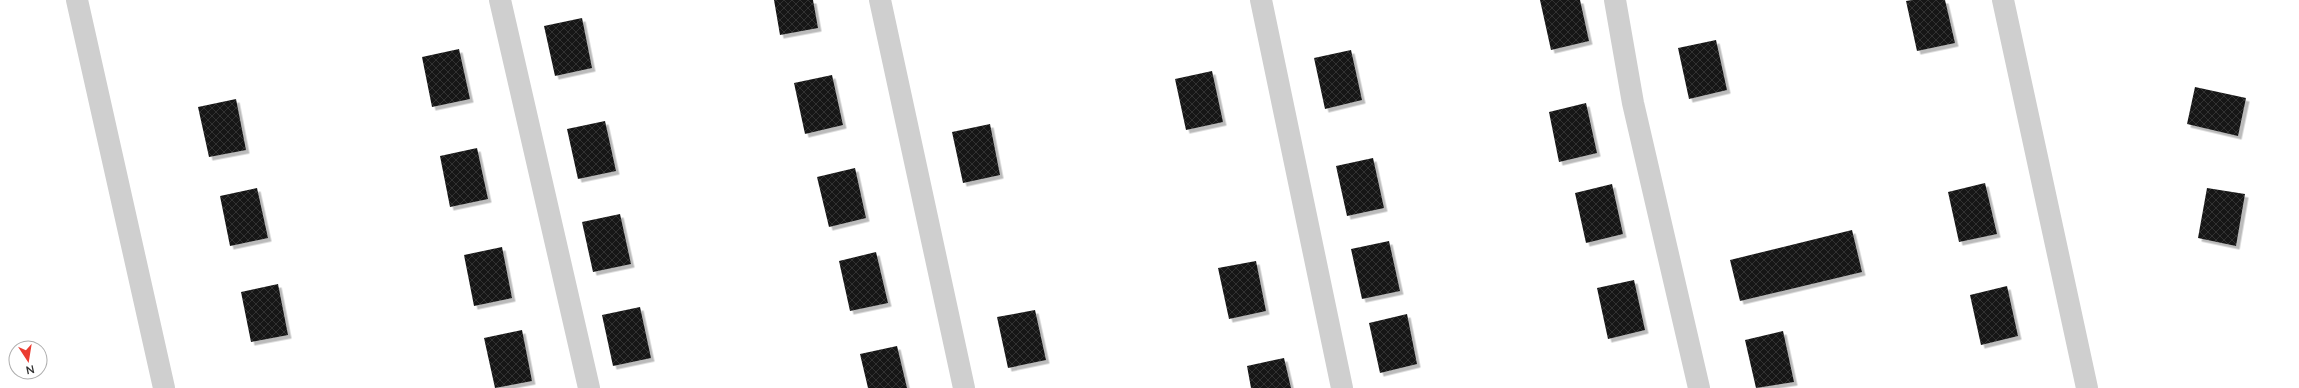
<svg xmlns="http://www.w3.org/2000/svg" width="2299" height="388" font-family="Lato,sans-serif">
	<defs>
		<pattern id="building-cross-hatch" width="8" height="8" patternUnits="userSpaceOnUse"><rect width="8" height="8" fill="#191919"/><path d="M0 0l8 8M0 8l8-8" fill="none" stroke="#323232"/></pattern>
		<filter id="shadow"><feDropShadow dx="3.5" dy="3.5" stdDeviation="0" flood-color="#0004"/></filter>
	</defs>
	<rect width="100%" height="100%" fill="#fff"/>
	<!-- building -->
	<path fill="url(#building-cross-hatch)" filter="url(#shadow)" d="M774 0H813L818 28 780 35Z
		M1540 0H1580L1589 41 1551 50Z
		M1912 0H1945L1955 43 1917 51 1906 1Z
		M582 18 592 68 555 76 544 26Z
		M1716 40 1727 90 1689 99 1678 48Z
		M459 49 470 99 432 107 422 57Z
		M1351 50 1362 100 1325 109 1314 58Z
		M1212 71 1223 122 1186 130 1175 79Z
		M832 75 843 125 805 134 794 83Z
		M2195 87 2246 98 2238 136 2187 124Z
		M236 99 246 150 209 157 198 107Z
		M1586 103 1597 153 1559 162 1549 112Z
		M605 121 616 171 578 179 567 129Z
		M990 124 1000 175 963 183 952 132Z
		M477 148 488 199 450 207 440 156Z
		M1373 158 1384 208 1347 216 1336 166Z
		M855 168 866 218 829 227 817 177Z
		M1985 183 1997 234 1959 242 1948 192Z
		M1612 184 1623 234 1586 243 1575 193Z
		M257 188 268 238 230 246 220 196Z
		M2207 188 2245 194 2236 246 2198 238Z
		M620 214 631 264 593 272 582 222Z
		M1852 230 1862 272 1740 301 1730 260Z
		M1389 241 1400 291 1362 299 1351 249Z
		M502 247 512 298 474 306 464 255Z
		M876 252 888 303 850 311 839 261Z
		M1256 261 1266 311 1229 319 1218 268Z
		M1634 280 1645 330 1608 339 1597 288Z
		M278 284 288 335 251 342 241 292Z
		M2007 286 2018 336 1981 345 1970 295Z
		M640 307 651 358 613 366 602 315Z
		M1035 310 1046 360 1008 368 997 317Z
		M1407 314 1417 364 1380 373 1369 323Z
		M522 330 532 381 495 388 484 338Z
		M1783 331 1794 382 1756 388 1745 340Z
		M897 346 907 388H868L860 354Z
		M1284 358 1291 388H1251L1247 366Z"/>
	<g fill="none" stroke-linecap="round" stroke-linejoin="round">
		<!-- minor -->
		<path stroke="#cfcfcf" stroke-width="22" d="M77 0 164 388
			M500 0 589 388
			M880 0 964 388
			M1261 0 1342 388
			M1615 0 1633 103 1699 388
			M2003 0 2087 388"/>
	</g>
	<!-- north arrow -->
	<g transform="translate(28 360) rotate(168)"><circle r="19" fill="#ffffff" stroke="#adadad"/>
	<path d="M0-3L7 15L0 10L-7 15Z" fill="#eb3c31"/>
	<text y="-6" font-size="11" font-weight="bold" text-anchor="middle" fill="#323232">N</text>
	</g>
</svg>
